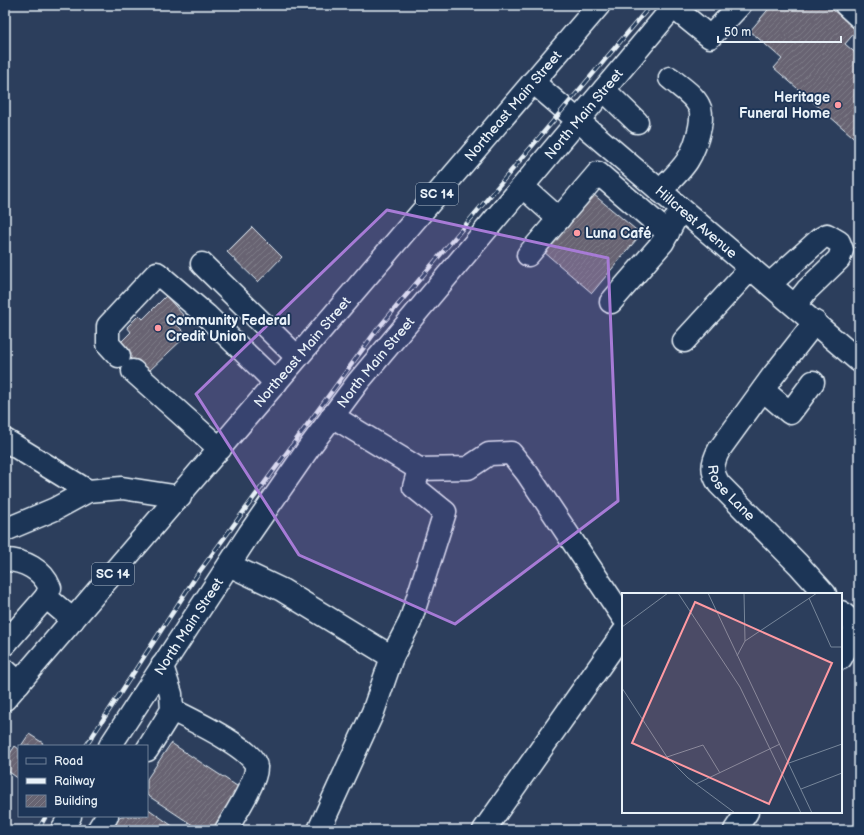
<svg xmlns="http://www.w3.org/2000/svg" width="864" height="835" font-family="'Balsamiq Sans',sans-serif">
	<defs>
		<pattern id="building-hatch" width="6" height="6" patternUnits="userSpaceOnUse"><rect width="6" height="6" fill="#676472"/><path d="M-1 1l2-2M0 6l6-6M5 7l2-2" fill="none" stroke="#7d7b87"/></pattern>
	</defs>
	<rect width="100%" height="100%" fill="#2c3e5c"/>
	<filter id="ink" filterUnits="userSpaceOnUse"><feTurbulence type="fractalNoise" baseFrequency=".025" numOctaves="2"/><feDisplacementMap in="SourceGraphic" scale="8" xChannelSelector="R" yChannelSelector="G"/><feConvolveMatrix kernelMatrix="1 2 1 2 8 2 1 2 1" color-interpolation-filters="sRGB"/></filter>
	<g filter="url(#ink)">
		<!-- building -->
		<path fill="url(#building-hatch)" stroke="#e8f1f8" d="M772 5H827L857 30 845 44 859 56V142L774 68 782 59 750 31Z
			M593 194 641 234 592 293 544 252Z
			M252 227 282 257 258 282 227 252Z
			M166 296 184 316 176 324 187 335 149 371 141 364 128 377 113 362 119 344 131 332 127 327 139 315 143 319Z
			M29 734 43 743 41 746H21Z
			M171 743 240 788 213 830H200L147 795V779Z
			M15 746 19 749V779L5 769V761Z
			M147 808 178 830H117L113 827 121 816H147Z"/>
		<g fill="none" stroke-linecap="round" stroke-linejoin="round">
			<!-- minor casing -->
			<g stroke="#e8f1f8" stroke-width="25">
				<g id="minor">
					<path d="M846 5 859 17"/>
					<path d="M673 7 710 37 740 5"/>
					<path id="s1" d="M533 82 859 361"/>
					<path d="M604 90 637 122"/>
					<path d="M523 187 559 219"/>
					<path d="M660 191C683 168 693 160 700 127 701 121 702 111 699 106 694 95 679 86 670 78"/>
					<path d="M528 255 598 173 668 233"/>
					<path d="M202 264 297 357"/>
					<path d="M770 284 820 239 827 235 839 242 842 250 839 259 807 290 795 305"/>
					<path d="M611 302 663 242 674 221"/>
					<path id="s2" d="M815 322 772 377 719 450C712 463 711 472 719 484L798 564 825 594"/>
					<path d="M684 341 751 268"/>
					<path d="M119 356 108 344V326L157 273 206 315 276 383"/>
					<path d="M133 371 220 449"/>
					<path d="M763 390 790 413 813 382"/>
					<path d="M5 440 88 491"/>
					<path d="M419 469 468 468 489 454 511 453 527 473 623 617"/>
					<path d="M5 530 55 509 88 491 122 488 180 497"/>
					<path d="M5 560C24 560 43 570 50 588L46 597"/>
					<path d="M229 565 282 590 392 657 410 622 445 512 414 487 419 469 332 416"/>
					<path d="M841 612 857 626"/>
					<path d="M5 644 46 597 73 620"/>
					<path d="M841 658 859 623"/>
					<path d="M5 670 19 683"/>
					<path d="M172 710C188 718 256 750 256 767 257 781 234 816 226 830"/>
					<path id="s3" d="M110 746 249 534 308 449 358 382 675 5"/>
					<path d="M147 750 172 710 171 694 162 666"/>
					<path d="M62 830 70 816"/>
					<path d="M98 830 107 816"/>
					<path d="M319 830 373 712 392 657"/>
					<path d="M484 830 623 633"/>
					<path d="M735 830 747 812"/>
				</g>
			</g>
			<!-- major casing -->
			<g stroke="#e8f1f8" stroke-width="25">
				<g id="major">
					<path id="s4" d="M5 699 599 5"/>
				</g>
			</g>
			<!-- minor -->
			<use href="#minor" stroke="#1d3557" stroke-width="22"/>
			<!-- major -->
			<use href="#major" stroke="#1d3557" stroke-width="22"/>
			<!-- rail casing -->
			<g stroke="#e8f1f8" stroke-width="4.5">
				<path id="rail" d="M86 746 197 575 376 331 651 5
					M38 830 46 816"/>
			</g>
			<!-- rail -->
			<use href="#rail" stroke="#1d3557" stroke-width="3" stroke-dasharray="9" stroke-linecap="butt"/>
		</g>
	</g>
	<!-- marked area -->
	<path fill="#a77bd6" fill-opacity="0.2" stroke="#a77bd6" stroke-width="3" stroke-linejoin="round" d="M387 210 608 258 618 501 455 624 299 555 196 394Z"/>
	<!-- markers -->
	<g fill="#ff9aa2" stroke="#1d3557" stroke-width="1.5">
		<circle cx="838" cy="105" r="4"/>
		<circle cx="577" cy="233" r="4"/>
		<circle cx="158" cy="328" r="4"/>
	</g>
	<g text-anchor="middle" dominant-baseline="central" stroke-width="3.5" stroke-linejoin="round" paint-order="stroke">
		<!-- shield labels -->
		<g fill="#1d3557" stroke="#abb9c8" stroke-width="1">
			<rect x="416" y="183" width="42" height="22" rx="3"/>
			<rect x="92" y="563" width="42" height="22" rx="3"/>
		</g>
		<g font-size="13" font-weight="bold" fill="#e8f1f8">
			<text x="437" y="194">SC 14</text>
			<text x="113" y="574">SC 14</text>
		</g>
		<!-- poi labels -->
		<g font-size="14" font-weight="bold" fill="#e8f1f8" stroke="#1d3557" text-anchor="start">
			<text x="830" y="97" text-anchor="end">Heritage<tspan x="830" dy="16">Funeral Home</tspan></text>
			<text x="585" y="233">Luna Café</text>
			<text x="166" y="320">Community Federal<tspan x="166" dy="16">Credit Union</tspan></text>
		</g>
		<!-- street labels -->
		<g font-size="14" fill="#e8f1f8" stroke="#1d3557">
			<text stroke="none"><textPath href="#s4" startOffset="781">Northeast Main Street</textPath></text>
			<text stroke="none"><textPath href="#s3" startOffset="791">North Main Street</textPath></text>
			<text stroke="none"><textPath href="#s1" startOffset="215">Hillcrest Avenue</textPath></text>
			<text stroke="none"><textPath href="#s4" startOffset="457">Northeast Main Street</textPath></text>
			<text stroke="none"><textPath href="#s3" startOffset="467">North Main Street</textPath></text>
			<text stroke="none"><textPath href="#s2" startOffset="210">Rose Lane</textPath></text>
			<text stroke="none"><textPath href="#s3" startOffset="143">North Main Street</textPath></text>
		</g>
	</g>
	<!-- overview -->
	<g transform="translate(622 593)">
		<rect width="220" height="220" fill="#2c3e5c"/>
		<path fill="none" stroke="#77869a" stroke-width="1" d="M56 0 118 94 179 220M86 0 190 220M187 5 209 54H220M0 34 46 0M123 48 195 0M115 63 123 48 122 0M0 95 45 164 66 185 113 220M45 164 81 152 98 180M167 170 220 151M74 191 158 151M179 196 220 180"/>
		<path fill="#ff9aa2" fill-opacity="0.15" stroke="#ff9aa2" stroke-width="2" d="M73 9 210 70 147 211 10 150Z"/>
		<rect width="220" height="220" fill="none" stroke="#e8f1f8" stroke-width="2"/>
	</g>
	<!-- margin -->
	<rect width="864" height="835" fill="none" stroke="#1d3557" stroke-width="20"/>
	<rect x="10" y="10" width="844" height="815" fill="none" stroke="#e8f1f8" stroke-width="1.5" filter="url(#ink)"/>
	<!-- legend -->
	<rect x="18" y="745" width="130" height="72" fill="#1d3557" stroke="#6e8097"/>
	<rect x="26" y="758" width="20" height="6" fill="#1d3557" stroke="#6e8097"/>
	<text x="54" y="765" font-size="12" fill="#e8f1f8">Road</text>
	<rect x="26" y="778" width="20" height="6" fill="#e8f1f8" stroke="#6e8097"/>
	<text x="54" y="785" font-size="12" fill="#e8f1f8">Railway</text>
	<rect x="26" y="795" width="20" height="12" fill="url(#building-hatch)" stroke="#6e8097"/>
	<text x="54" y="805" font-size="12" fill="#e8f1f8">Building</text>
	<!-- scale -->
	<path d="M718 36v6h123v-6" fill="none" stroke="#e8f1f8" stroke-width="2"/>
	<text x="724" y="36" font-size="12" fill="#e8f1f8" stroke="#1d3557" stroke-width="3" paint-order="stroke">50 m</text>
</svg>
